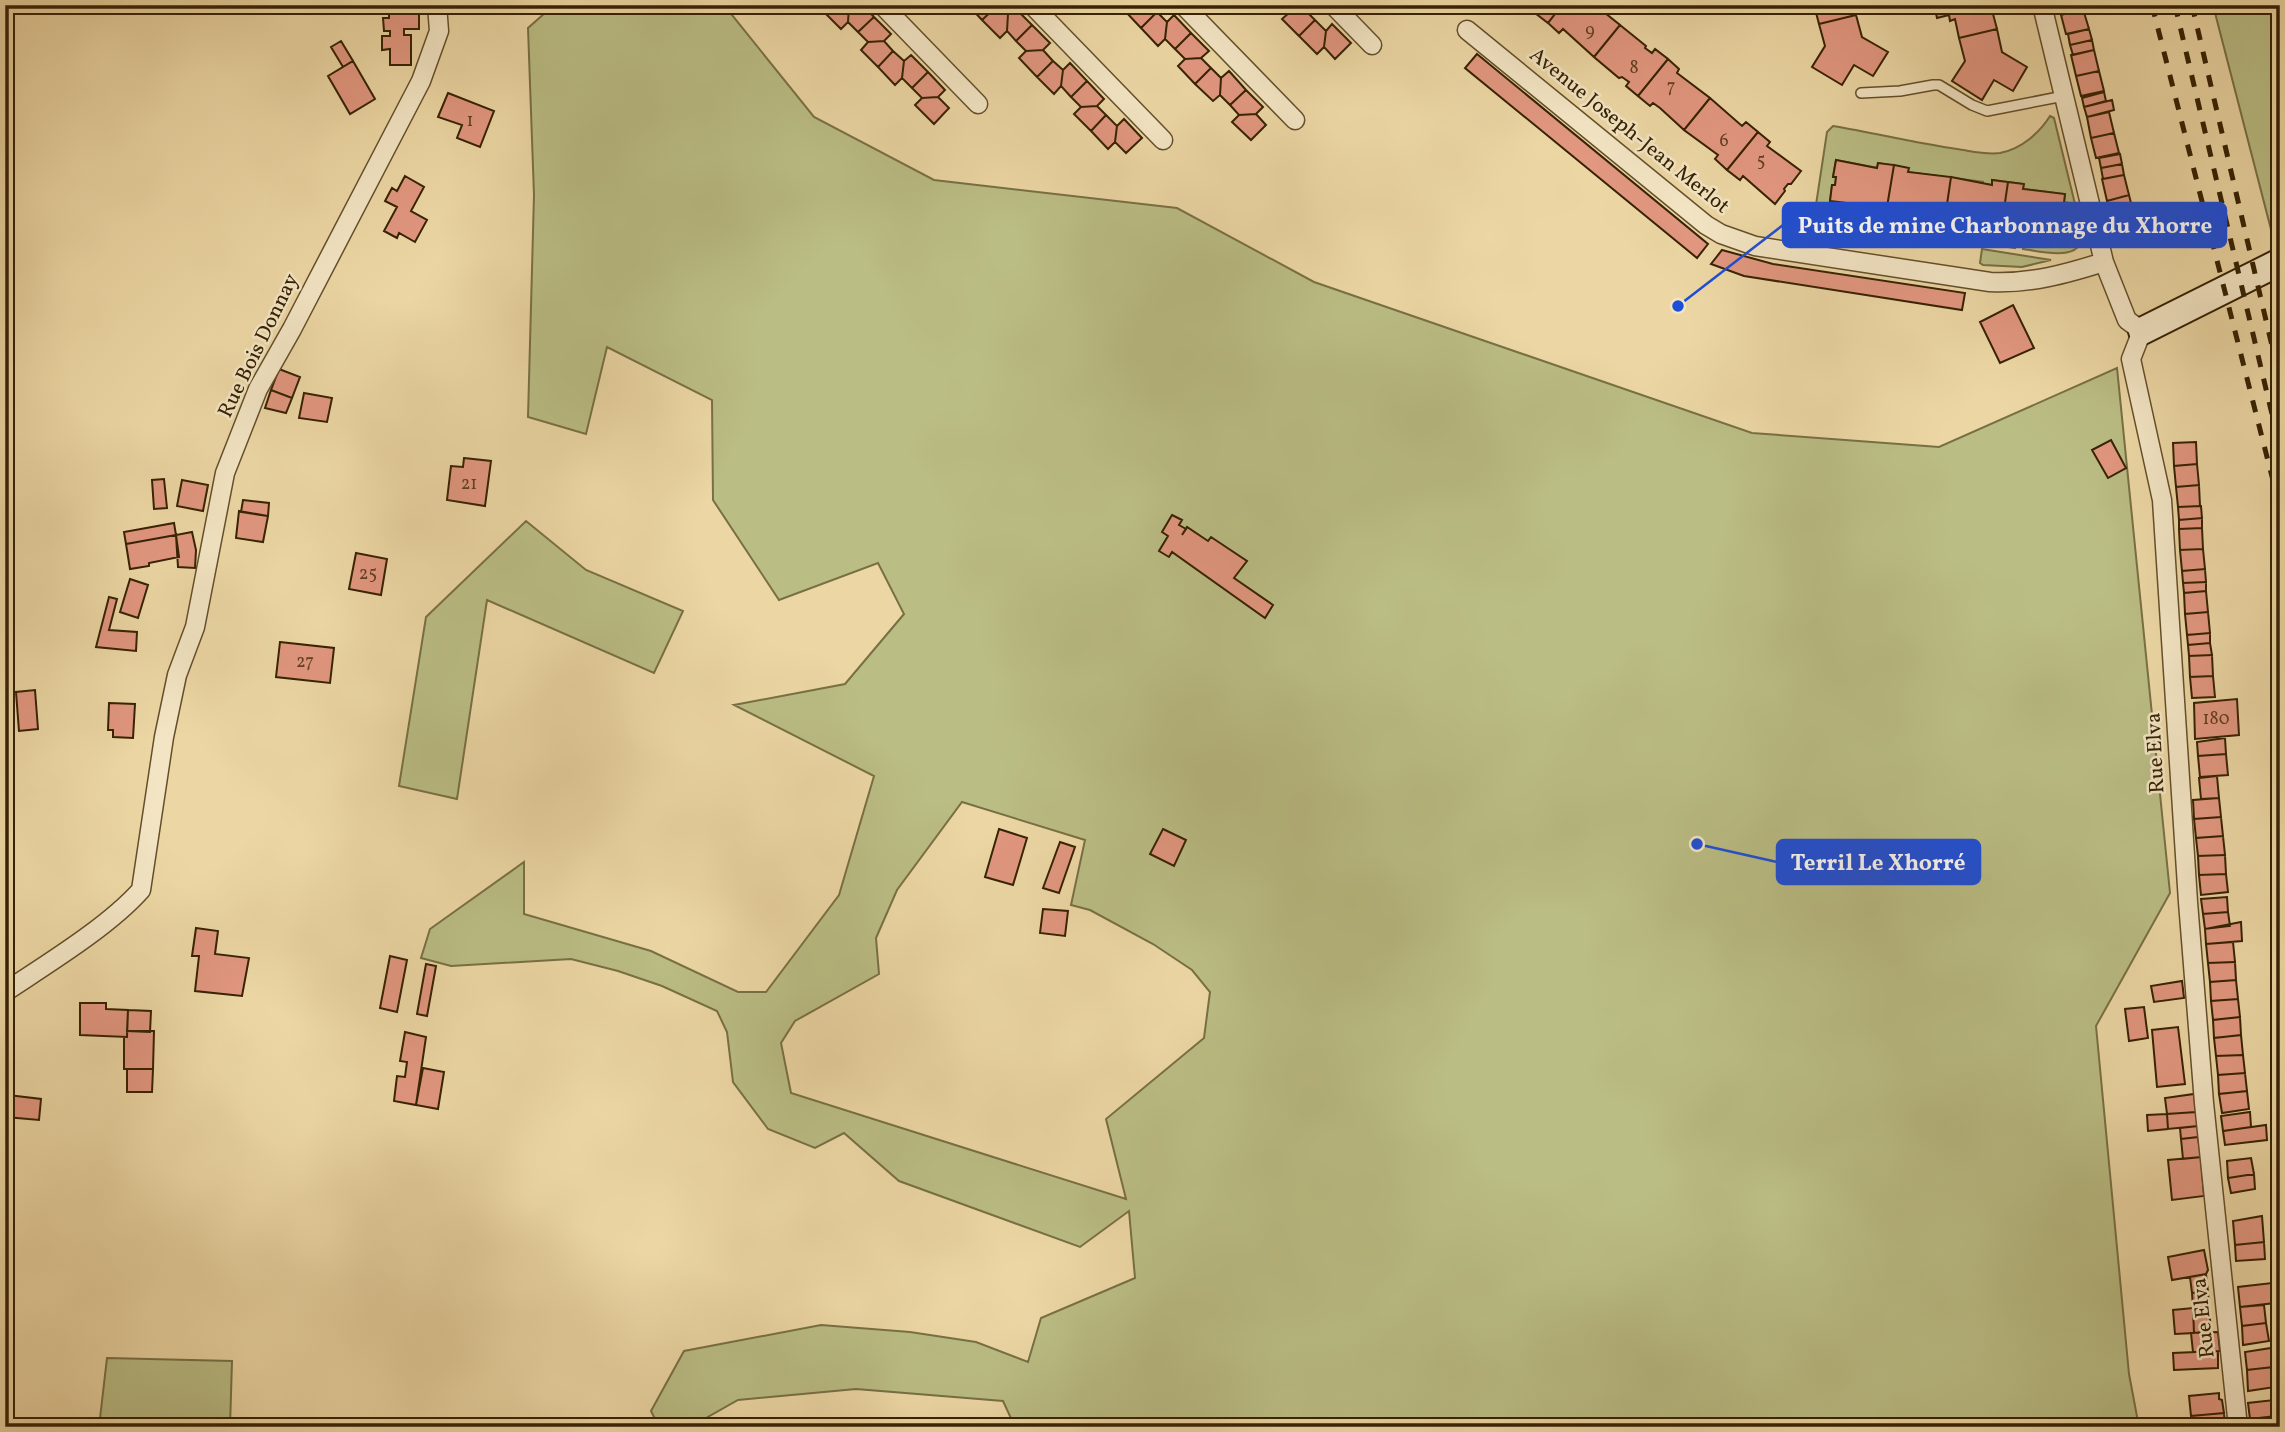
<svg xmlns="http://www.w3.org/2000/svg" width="2285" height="1432" font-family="Vollkorn,serif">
	<rect width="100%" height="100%" fill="#ecd7a4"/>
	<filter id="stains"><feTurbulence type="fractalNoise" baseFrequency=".00286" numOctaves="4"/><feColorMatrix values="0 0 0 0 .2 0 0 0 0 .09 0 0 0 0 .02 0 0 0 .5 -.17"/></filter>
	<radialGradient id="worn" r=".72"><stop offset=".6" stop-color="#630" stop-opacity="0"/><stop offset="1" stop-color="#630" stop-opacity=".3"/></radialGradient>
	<!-- green -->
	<path fill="#babd84" stroke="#787044" stroke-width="2" fill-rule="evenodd" d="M554 5H724L814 117 934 180 1177 208 1314 282 1752 433 1939 447 2117 368 2170 893 2096 1026 2129 1374 2139 1427H1015L1003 1401 856 1389 738 1400 690 1427H659L651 1411 684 1351 821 1325 910 1332 976 1342 1028 1362 1041 1318 1135 1278 1129 1211 1080 1247 899 1181 844 1133 815 1148 768 1129 733 1082 727 1032 717 1011 662 986 618 971 571 959 451 966 421 958 430 929 524 862V914L651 951 738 992H766L839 895 874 776 734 705 845 684 904 614 878 563 779 600 713 500 712 400 607 347 586 434 528 417 534 195 528 28ZM962 802 1085 840 1071 905 1090 910 1153 944 1192 970 1210 992 1204 1038 1106 1119 1126 1199 791 1093 781 1043 795 1021 879 974 876 938 897 890Z
		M2213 5H2280V238L2274 241Z
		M2050 116 2054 118 2075 204 2064 202 2065 194 2023 189V184L1993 180 1992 185 1983 184V182L1908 172V168L1878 163 1877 168 1836 160 1833 176 1836 177 1835 185H1832L1830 201 1862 206 1860 225 1814 218 1827 132 1833 126C1875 133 1915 143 1957 149 1971 151 1986 155 2000 153 2022 149 2040 132 2050 116Z
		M2062 218 2071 219 2073 225 2081 227C2090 264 2043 252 2023 249L2027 230 2059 235Z
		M1986 227 2018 232 2015 248 1983 243Z
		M1982 249 2051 260 2022 267 1983 265 1980 263Z
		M526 521 586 570 683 611 654 673 487 600 457 799 399 786 426 617Z
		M107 1358 232 1361 230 1427H99Z"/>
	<!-- building -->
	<path fill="#e29780" stroke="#362203" stroke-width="2" d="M389 5H419V29H404V35H411V65H390V49L382 50V36H390V31H384L383 18H389Z
		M830 5 849 6 848 22 841 29 823 11Z
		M863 5 874 17 858 32 848 22 849 6Z
		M968 5H998L982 20Z
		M998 5 1008 14 1007 31 1000 38 982 20Z
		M1129 5H1150L1157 12 1141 28 1124 10Z
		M1283 5H1312L1306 11 1290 12Z
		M1534 5H1562L1548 23 1535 13 1538 9Z
		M1562 5H1595L1620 25 1594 57 1563 29 1559 33 1548 23Z
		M1814 5H1853L1856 15 1819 24Z
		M1934 5H1996L1997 9 1992 10 1997 29 1959 38 1955 19 1950 21 1949 15 1937 18Z
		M2059 5H2083V9L2061 15Z
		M1015 8 1032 25 1016 41 1007 31 1008 14Z
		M2083 9 2089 29 2066 34 2061 15Z
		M1306 11 1315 20 1299 36 1282 19 1290 12Z
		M1157 12 1167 22 1165 39 1158 46 1141 28Z
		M1174 15 1191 33 1175 49 1165 39 1167 22Z
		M1856 15 1862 37 1888 52 1873 76 1854 65 1842 85 1812 67 1825 46 1819 24Z
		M874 17 891 34 884 41 868 42 858 32Z
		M1315 20 1326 31 1324 47 1317 54 1299 36Z
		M1332 24 1351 43 1335 59 1324 47 1326 31Z
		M1032 25 1050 43 1043 50 1026 51 1016 41Z
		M1620 25 1646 46 1645 48 1652 53 1655 49 1668 59 1638 96 1626 86 1629 82 1622 77 1619 78 1594 57Z
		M1997 29 2002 52 2027 67 2013 91 1994 80 1982 100 1952 81 1965 61 1959 38Z
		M2089 29 2092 40 2070 45 2068 34Z
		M1191 33 1209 51 1201 58 1185 59 1175 49Z
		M2092 40 2094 50 2073 55 2070 45Z
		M341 41 353 61 343 67 331 47Z
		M884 41 893 51 878 67 861 50 868 42Z
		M1043 50 1053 61 1037 77 1019 58 1026 51Z
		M2094 50 2099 71 2076 76 2071 55Z
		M893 51 904 61 902 78 895 85 878 67Z
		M1477 54 1708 244 1697 258 1465 68Z
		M911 55 928 72 912 88 902 78 904 61Z
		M1201 58 1211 68 1195 84 1178 66 1185 59Z
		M1668 59 1679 69 1677 73 1710 98 1684 130 1660 108 1653 103 1650 106 1638 96Z
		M353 61 375 99 350 114 328 76Z
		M1053 61 1063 70 1061 86 1054 94 1037 77Z
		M1070 63 1087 81 1071 97 1061 86 1063 70Z
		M1211 68 1221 78 1220 95 1213 101 1195 84Z
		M1229 71 1246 90 1230 105 1220 95 1221 78Z
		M2099 71 2104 91 2081 96 2076 76Z
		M928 72 945 90 938 97 922 98 912 88Z
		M1087 81 1104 99 1097 106 1081 107 1071 97Z
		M1246 90 1263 107 1256 114 1239 115 1230 105Z
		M2104 92 2106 101 2084 107 2082 98Z
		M448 93 494 111 480 147 457 138 462 125 438 117Z
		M938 97 949 108 934 124 915 105 922 98Z
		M1710 98 1742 126 1746 122 1758 132 1727 170 1715 159 1718 155 1684 130Z
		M2112 100 2114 110 2087 117 2084 107Z
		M1097 106 1106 115 1091 131 1074 114 1081 107Z
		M2109 112 2114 133 2091 138 2087 117Z
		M1256 114 1266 125 1251 140 1232 122 1239 115Z
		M1106 115 1117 126 1115 142 1108 149 1091 131Z
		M1124 119 1142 138 1126 153 1115 142 1117 126Z
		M1758 132 1770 142 1767 146 1801 171 1791 184H1788L1784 189 1785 191 1775 204 1743 176 1740 180 1727 170Z
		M2114 133 2119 153 2096 158 2091 138Z
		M2120 154 2122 164 2101 168 2099 158Z
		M1836 160 1877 168 1878 163 1894 165 1886 213 1871 210V206L1830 201 1832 185H1835L1836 177H1833Z
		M2122 164 2124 175 2103 179 2101 168Z
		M1894 165 1909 168 1908 172 1951 177 1945 218 1912 213V211L1903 210V215L1886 213Z
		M2124 175 2129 195 2107 201 2102 179Z
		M405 176 424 187 411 211 427 220 415 242 399 233 397 238 384 231 397 207 385 201 392 188 397 191Z
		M1951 177 1992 185V180L2008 182 2001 230 1986 227V222L1945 218Z
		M2008 182 2024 184 2023 189 2065 194 2063 211 2060 210 2059 218H2062L2060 235 2027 230V228L2018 226 2017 232 2001 230Z
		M2129 195 2134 215 2112 220 2107 201Z
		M1722 250 1773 264 1965 293 1962 310 1744 276 1711 264Z
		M2013 305 2034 348 2000 363 1980 322Z
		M279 369 300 377 292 398 271 390Z
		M271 390 292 398 286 413 265 408Z
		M304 393 332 398 327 422 299 418Z
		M2111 440 2126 468 2108 478 2092 450Z
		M2196 442 2197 464 2174 466 2173 443Z
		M464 458 491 461 485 506 447 500 451 466 463 467Z
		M2197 464 2199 485 2176 487 2174 466Z
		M164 479 167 508 154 509 152 480Z
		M182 480 208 485 203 511 177 506Z
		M2199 485 2200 506 2178 507 2176 487Z
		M243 500 269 503 268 516 241 512Z
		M2201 506 2202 518 2179 520 2178 507Z
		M239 511 268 516 263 542 236 538Z
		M1172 515 1182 520 1179 525 1186 529 1182 535 1187 527 1208 541 1211 537 1247 561 1234 578 1273 605 1265 618 1172 552 1169 557 1159 551 1168 536 1162 532Z
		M2202 518V528L2179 529V520Z
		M174 523 176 535 126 544 124 532Z
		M2202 528 2203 549 2180 550 2179 529Z
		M192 532 196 550 195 568 178 567 176 535Z
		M176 535 179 557 149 563V566L130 569 126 544Z
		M2203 549 2205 569 2182 571 2180 550Z
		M356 553 387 559 381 595 349 589Z
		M2205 569 2206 582 2183 583 2182 571Z
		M130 579 148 585 138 618 120 612Z
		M2206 582V591L2184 593 2183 583Z
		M2206 591 2208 612 2185 614 2184 593Z
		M109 597 117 599 109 630 137 632 136 651 96 647Z
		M2208 612 2210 633 2187 635 2185 614Z
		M2210 633V643L2188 645 2187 635Z
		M280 642 334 648 330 683 276 677Z
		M2210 643 2212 655 2189 656 2188 645Z
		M2212 655 2213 676 2190 677 2189 656Z
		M8 673 11 698H5V674Z
		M2213 676 2215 697 2192 698 2190 677Z
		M35 690 38 729 19 731 16 692Z
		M2237 699 2239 735 2195 739 2194 703Z
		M109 703 135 704 133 738 113 737V730H108Z
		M2225 738 2226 754 2198 756 2197 742Z
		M2226 754 2228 775 2200 777 2198 756Z
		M2217 776 2219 798 2201 799 2199 778Z
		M2219 798 2221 817 2194 819 2193 800Z
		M2221 817 2223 836 2196 838 2194 819Z
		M999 829 1027 838 1013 885 985 877Z
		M1163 829 1186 840 1174 866 1150 854Z
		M2223 836 2225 855 2198 856 2196 838Z
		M1060 842 1075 847 1059 893 1043 888Z
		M2225 855 2226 874 2199 875 2198 856Z
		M2226 874 2228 892 2201 895 2199 875Z
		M2227 897 2228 912 2203 914 2201 899Z
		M1043 909 1068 911 1065 936 1040 933Z
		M2228 912 2230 926 2205 929 2203 914Z
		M2241 922 2242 941 2206 944 2205 929Z
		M196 928 218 931 215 954 249 958 242 996 195 991 199 956H192Z
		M2233 942 2235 962 2208 963 2206 944Z
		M390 956 407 960 397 1012 380 1008Z
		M2235 962 2236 980 2210 982 2208 963Z
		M426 964 436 966 427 1016 417 1014Z
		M2236 980 2238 999 2211 1001 2210 982Z
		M2182 981 2184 998 2154 1002 2151 986Z
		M2238 999 2240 1017 2213 1020 2211 1001Z
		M80 1003H106V1009L128 1010 127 1037 80 1035Z
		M2144 1007 2148 1038 2129 1041 2125 1009Z
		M128 1010 151 1011 150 1032 127 1031Z
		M2240 1017 2241 1035 2214 1038 2213 1020Z
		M2178 1027 2185 1084 2157 1087 2152 1030Z
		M127 1031H154L153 1069H124V1037H127Z
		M405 1032 426 1037 416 1105 394 1101 397 1076 405 1077 407 1062 400 1061Z
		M2241 1035 2243 1055 2216 1056 2214 1038Z
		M2243 1055 2245 1073 2218 1075 2216 1056Z
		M423 1068 444 1072 438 1109 416 1105Z
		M127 1069H153L152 1092H127Z
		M2245 1073 2247 1091 2219 1094 2218 1075Z
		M2247 1091 2249 1109 2222 1113 2219 1094Z
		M2194 1094 2196 1112 2167 1114 2165 1098Z
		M8 1095 41 1099 39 1120 6 1117Z
		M2196 1112 2198 1126 2168 1129 2167 1114Z
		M2250 1112 2251 1127 2223 1131 2221 1116Z
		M2167 1114 2168 1129 2148 1131 2147 1115Z
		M2266 1125 2267 1140 2225 1145 2223 1131Z
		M2198 1126V1137L2181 1139 2180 1128Z
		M2198 1137 2201 1157 2183 1159 2181 1139Z
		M2201 1157 2204 1196 2172 1200 2168 1160Z
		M2251 1158 2254 1174 2228 1178 2227 1161Z
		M2254 1174 2255 1189 2231 1193 2228 1178Z
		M2262 1216 2264 1242 2235 1245 2233 1221Z
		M2264 1242 2265 1259 2236 1261 2235 1245Z
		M2204 1250 2208 1270 2206 1274 2172 1280 2168 1257Z
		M2206 1274 2208 1292 2192 1293 2190 1277Z
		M2272 1283 2275 1303 2240 1307 2238 1287Z
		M2208 1292 2209 1308H2193L2192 1293Z
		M2264 1305 2266 1323 2242 1326 2240 1307Z
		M2193 1308H2209L2211 1331 2194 1333Z
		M2193 1308 2194 1333 2175 1334 2173 1310Z
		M2266 1323 2269 1341 2243 1345 2242 1326Z
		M2218 1332 2220 1351 2193 1352 2191 1333Z
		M2271 1348 2273 1367 2247 1370 2245 1352Z
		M2218 1351V1368L2174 1370 2173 1353Z
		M2273 1367 2275 1387 2248 1391 2247 1370Z
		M2219 1393V1399L2222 1400 2224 1413 2191 1416 2189 1396Z
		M2274 1400 2276 1416 2250 1419 2248 1403Z
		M2224 1413 2225 1427H2192L2191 1416Z
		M2276 1416 2277 1427H2250V1419Z"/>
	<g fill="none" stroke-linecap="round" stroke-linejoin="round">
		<!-- lane casing -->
		<g stroke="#644f2b" stroke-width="12">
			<path id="lane" d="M1861 93 1900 91 1933 85H1939L1972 105 1987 111 2064 96"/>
		</g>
		<!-- street casing -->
		<g stroke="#644f2b" stroke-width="21">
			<path id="street" d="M882 5 978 104
				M1032 5 1163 140
				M1183 5 1295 120
				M1333 5 1372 45
				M2042 5 2104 262 2127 320 2142 331 2131 359 2162 500 2188 902 2204 1103 2238 1427
				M1467 30 1706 225 1721 234 1755 246 1990 282C2030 284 2066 274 2104 262
				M5 992C47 964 108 927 141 890L164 737 177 675 195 627 225 473 258 389 292 329 421 81 439 31 437 5"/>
		</g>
		<!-- secondary casing -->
		<g stroke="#362203" stroke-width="30">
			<path id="secondary" d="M2142 331 2280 262"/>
		</g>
		<!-- lane -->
		<use href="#lane" stroke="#f3e5c4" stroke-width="9"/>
		<!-- street -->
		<use href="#street" stroke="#f3e5c4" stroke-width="18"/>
		<!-- secondary -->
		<use href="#secondary" stroke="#f3e5c4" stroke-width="26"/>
		<!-- rail -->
		<path stroke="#362203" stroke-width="5" stroke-dasharray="12 12" stroke-linecap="butt" d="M2152 5 2280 508
			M2175 5 2280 448
			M2192 5 2280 380"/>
	</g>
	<g text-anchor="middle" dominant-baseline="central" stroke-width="5" stroke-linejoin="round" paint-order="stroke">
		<!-- number labels -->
		<g font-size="18" fill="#613f22">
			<text x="1590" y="31">9</text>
			<text x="1634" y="68">8</text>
			<text x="1671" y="87">7</text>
			<text x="470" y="121">1</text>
			<text x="1724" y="141">6</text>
			<text x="1761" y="161">5</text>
			<text x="469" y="484">21</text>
			<text x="368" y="574">25</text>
			<text x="305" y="662">27</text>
			<text x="2216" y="719">180</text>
		</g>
		<!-- street labels -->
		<g font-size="21" fill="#362203" stroke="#f3e5c4">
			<text transform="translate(1629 131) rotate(39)">Avenue Joseph-Jean Merlot</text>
			<text transform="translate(259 346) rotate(-64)">Rue Bois Donnay</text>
			<text transform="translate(2156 753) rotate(-93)">Rue Elva</text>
			<text transform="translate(2204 1318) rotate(-96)">Rue Elva</text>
		</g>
	</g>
	<!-- callouts -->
	<path fill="none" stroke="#1d4ed8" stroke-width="2.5" d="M1678 306L1783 225M1697 844L1777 862"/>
	<g fill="#1d4ed8" stroke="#f3e5c4" stroke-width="2.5">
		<circle cx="1678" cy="306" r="7"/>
		<circle cx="1697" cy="844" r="7"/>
	</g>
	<g fill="#1d4ed8" stroke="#1d4ed8" stroke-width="2.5">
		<rect x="1783" y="203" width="443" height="44" rx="7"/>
		<rect x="1777" y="840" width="203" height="44" rx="7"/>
	</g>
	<g font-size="23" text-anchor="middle" font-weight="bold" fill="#fff">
		<text x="2005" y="233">Puits de mine Charbonnage du Xhorre</text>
		<text x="1878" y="870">Terril Le Xhorré</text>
	</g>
	<!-- margin -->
	<rect width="2285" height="1432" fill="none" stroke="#ecd7a4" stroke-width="28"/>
	<rect x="7" y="7" width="2271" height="1418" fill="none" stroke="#362203" stroke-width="3.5"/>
	<rect x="14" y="14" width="2257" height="1404" fill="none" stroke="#362203" stroke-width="2"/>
	<rect width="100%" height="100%" filter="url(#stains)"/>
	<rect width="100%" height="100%" fill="url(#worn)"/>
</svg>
